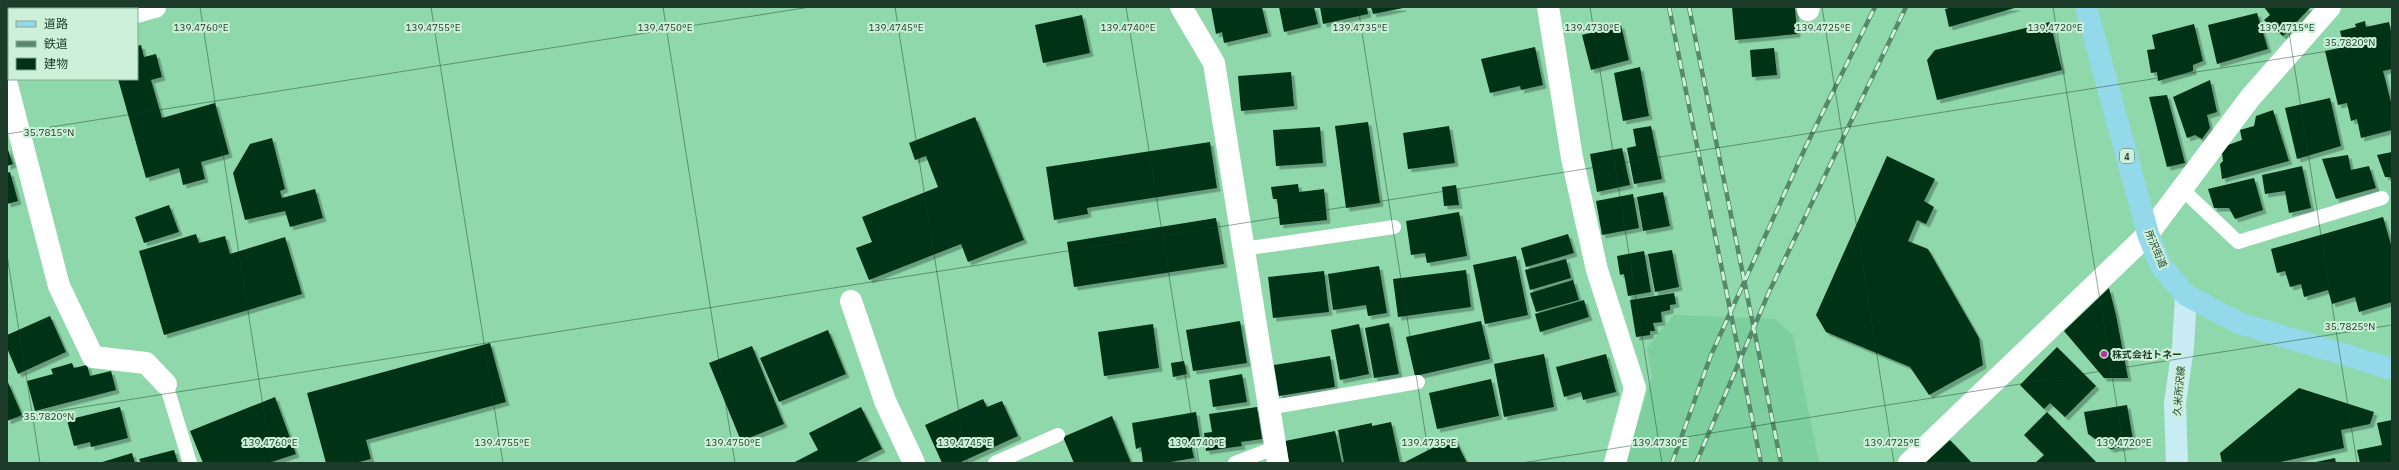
<svg xmlns="http://www.w3.org/2000/svg" width="2399" height="470" font-family="'IBM Plex Sans','Noto Sans JP',sans-serif">
	<defs>
		<filter id="shadow"><feDropShadow dx="3.5" dy="3.5" stdDeviation="0" flood-color="#0004"/></filter>
	</defs>
	<rect width="100%" height="100%" fill="#8ed8ab"/>
	<!-- built -->
	<path fill="#7dd09e" d="M1674 315 1775 319 1793 335 1819 463H1626L1652 376 1647 348Z"/>
	<!-- building -->
	<path fill="#003119" filter="url(#shadow)" d="M7 7H32V9H9V32H7Z
		M1211 7H1262L1268 33 1224 43 1222 32 1216 34Z
		M1279 7H1314L1318 24 1284 32Z
		M1320 7H1367L1368 14 1323 24Z
		M1371 7H1403V8L1373 14Z
		M1732 7H1795L1797 34 1735 40Z
		M1953 7H2018L1949 27 1945 9Z
		M2264 7H2311L2283 36 2264 20 2270 15Z
		M2257 13 2268 49 2217 64 2208 25Z
		M1082 15 1090 53 1043 63 1035 25Z
		M2365 21 2366 27 2389 22 2392 36V69L2383 71 2392 106V130L2361 138 2357 119 2351 121 2347 103 2338 105 2325 51 2344 47 2340 31 2356 27 2355 24Z
		M2050 22 2062 70 1937 100 1927 60 1935 50Z
		M2194 24 2203 61 2193 65V71L2158 81 2157 72 2151 73 2147 50 2155 49 2152 35Z
		M1621 25 1629 60 1591 70 1582 35Z
		M141 45 144 57 156 54 162 77 151 80 162 118 215 103 229 154 201 162 205 179 183 185 179 168 146 178 118 79H137V46Z
		M1535 47 1543 85 1521 90 1520 86 1490 93 1481 59Z
		M1774 48 1777 75 1752 77 1750 50Z
		M1640 67 1649 116 1623 121 1614 73Z
		M1291 72 1294 106 1241 111 1238 76Z
		M2210 80 2217 112 2207 115 2210 128 2202 139 2195 135 2187 138 2173 97Z
		M2167 95 2185 163 2167 167 2149 97Z
		M2330 98 2341 146 2297 159 2285 108Z
		M2273 110 2289 161 2222 179 2220 164 2223 161 2222 153 2228 145 2242 140 2240 130 2254 126 2256 116Z
		M975 117 1024 240 968 262 961 244 869 280 856 248 872 242 862 217 938 187 926 156 915 160 909 143Z
		M1368 122 1380 203 1346 208 1335 126Z
		M1449 126 1455 163 1408 169 1403 133Z
		M1651 126 1662 179 1634 184 1627 148 1636 146 1633 129Z
		M1320 127 1323 163 1276 166 1273 130Z
		M272 138 285 189 280 191 282 198 315 189 323 218 290 227 285 211 245 220 233 173 250 144Z
		M1210 142 1217 188 1087 208 1088 214 1054 220 1046 167Z
		M7 147 13 164 7 166Z
		M1622 148 1630 185 1597 192 1590 154Z
		M2392 152V179H2391L2390 177H2385L2377 155Z
		M2348 155 2351 170 2369 166 2376 188 2336 199 2322 159Z
		M1887 156 1935 179 1924 201 1934 207 1926 224 1917 220 1908 241 1928 249 1979 338 1983 365 1929 395 1910 367 1826 332 1816 315Z
		M2302 166 2311 208 2289 213 2285 191 2265 194 2262 175Z
		M10 172 18 201 7 204V173Z
		M2254 178 2263 210 2235 219 2229 208H2214L2208 189Z
		M1298 184 1299 192 1324 189 1327 220 1280 225 1277 199H1273L1271 187Z
		M1456 185 1459 205 1444 206 1442 187Z
		M1663 192 1670 226 1643 231 1637 197Z
		M1633 194 1639 228 1602 235 1596 201Z
		M169 205 179 232 144 243 135 217Z
		M1459 212 1467 256 1427 263 1425 253 1411 255 1406 221Z
		M2383 217 2392 248V302L2359 312 2355 297 2332 304 2328 290 2304 297 2301 284 2290 287 2285 271 2277 273 2271 249Z
		M1216 218 1224 264 1074 287 1067 242Z
		M196 234 199 243 225 236 230 254 285 237 302 294 164 335 139 251Z
		M1568 234 1574 253 1526 267 1521 248Z
		M1672 250 1679 287 1655 292 1648 254Z
		M1644 251 1651 292 1628 296 1624 274 1620 275 1617 256Z
		M1516 256 1528 315 1485 324 1473 265Z
		M1566 259 1571 278 1530 290 1525 270Z
		M1379 266 1387 313 1368 316 1366 305 1333 310 1328 274Z
		M1466 270 1471 307 1398 317 1393 279Z
		M1324 271 1329 312 1273 318 1268 277Z
		M1573 280 1579 300 1536 312 1530 293Z
		M2109 288 2116 315 2128 378H2104L2064 331Z
		M1674 293 1676 304 1670 305V310L1661 312 1662 322 1653 323 1655 331H1650V335L1636 337 1630 300Z
		M1584 300 1589 317 1540 332 1535 314Z
		M50 316 66 352 18 374 7 348V335Z
		M1240 321 1247 363 1193 371 1186 330Z
		M1481 321 1490 359 1415 376 1406 337Z
		M1389 323 1399 374 1374 378 1365 328Z
		M1153 324 1159 368 1104 376 1098 332Z
		M1359 324 1369 374 1340 380 1331 330Z
		M828 330 846 374 779 402 760 358Z
		M490 343 506 402 366 440 371 459 355 463H326L307 393Z
		M752 346 784 424 741 441 709 363Z
		M2057 347 2096 386 2065 417 2050 403 2044 409 2020 385Z
		M1544 354 1554 407 1504 417 1494 364Z
		M1606 354 1616 392 1583 400 1581 392 1564 397 1556 367Z
		M1330 356 1335 387 1279 396 1274 365Z
		M1184 361 1187 374 1173 377 1171 363Z
		M72 363 74 368 87 365 90 376 111 371 116 390 35 411 27 381 53 374 51 369Z
		M1242 374 1247 402 1213 407 1209 380Z
		M1491 379 1499 416 1437 429 1429 393Z
		M7 380 22 415 7 421Z
		M2299 388 2374 412 2370 424 2341 430 2344 448 2276 463H2222L2220 453Z
		M275 397 296 454 269 463H203L190 431Z
		M983 399 987 407 1002 401 1018 436 959 463H942L925 425Z
		M2127 405 2134 445 2111 449 2088 434 2084 412Z
		M120 407 128 438 91 447 90 442 74 446 67 420Z
		M861 407 882 449 854 463H793L818 450 809 433Z
		M1257 407 1262 439 1241 442 1242 446 1206 451 1204 433 1212 432 1209 414Z
		M1196 412 1200 438 1190 440 1194 458 1165 463H1143L1141 447 1136 449 1132 423Z
		M2047 412 2096 462 2095 463H2035L2044 455 2024 435Z
		M1112 416 1131 463H1074L1063 437Z
		M2392 420V463H2360L2357 450 2382 445 2377 423Z
		M1391 422 1400 463H1344L1338 430 1372 423V426Z
		M1335 431 1342 463H1289L1285 441Z
		M1454 437 1467 463H1405V462Z
		M1950 440 1972 463H1925Z
		M174 450 178 463H141L139 459Z
		M132 453 135 463H99Z
		M2335 458 2336 463H2316V462Z"/>
	<g fill="none" stroke-linecap="round" stroke-linejoin="round">
		<!-- lane -->
		<path stroke="#fff" stroke-width="14" d="M2182 189 2238 242 2382 198
			M1243 249 1394 227
			M166 384 190 463
			M1268 408 1418 382
			M995 463 1058 435
			M1235 463 1274 448"/>
		<!-- street -->
		<path stroke="#fff" stroke-width="22" d="M57 7 58 9
			M1181 7 1214 63 1278 463
			M1548 7 1572 158 1597 270 1635 388 1615 463
			M1808 10 1809 7
			M137 12 155 7
			M7 49 9 48
			M7 85 59 286 93 357 146 363 166 384
			M851 301 885 401 914 463
			M1909 463 2148 234 2250 98 2330 7"/>
		<!-- secondary -->
		<path stroke="#c9ecf4" stroke-width="22" d="M2177 463 2175 403 2183 347 2186 295"/>
		<!-- primary -->
		<path stroke="#93d9e9" stroke-width="22" d="M2086 7 2148 234 2161 266 2186 295 2239 323 2392 369"/>
		<!-- rail casing -->
		<g stroke="#558969" stroke-width="4.5">
			<path id="rail" d="M1669 7 1761 463
				M1689 7 1781 463
				M1672 463 1711 355 1807 144 1875 7
				M1696 463 1769 292 1906 7"/>
		</g>
		<!-- rail -->
		<use href="#rail" stroke="#ccf0d8" stroke-width="3" stroke-dasharray="9" stroke-linecap="butt"/>
	</g>
	<!-- ticks -->
	<path fill="none" stroke="#1d3c2a" stroke-width="1" stroke-opacity="0.45" d="M200 7 272 463M431 7 503 463M663 7 735 463M895 7 967 463M1126 7 1199 463M1358 7 1430 463M1590 7 1662 463M1822 7 1894 463M2053 7 2126 463M2285 7 2357 463M7 134 810 7M7 255 40 463M7 419 2392 41M1522 463 2392 325"/>
	<!-- markers -->
	<circle fill="#ac3a95" stroke="#ccf0d8" stroke-width="1.5" cx="2104" cy="354" r="4"/>
	<g text-anchor="middle" dominant-baseline="central" stroke-width="4" stroke-linejoin="round" paint-order="stroke">
		<!-- shield labels -->
		<rect fill="#ccf0d8" stroke="#52725e" stroke-width="1" x="2120" y="149" width="14" height="14" rx="3"/>
		<g font-size="9" font-weight="bold" fill="#1d3c2a">
			<text x="2127" y="156">4</text>
		</g>
		<!-- street labels -->
		<g font-size="10" fill="#1d3c2a" stroke="#ccf0d8">
			<text transform="translate(2156 249) rotate(67)">所沢街道</text>
			<text transform="translate(2179 391) rotate(-85)">久米所沢線</text>
		</g>
		<!-- poi labels -->
		<g font-size="10" font-weight="bold" fill="#1d3c2a" stroke="#ccf0d8" text-anchor="start">
			<text x="2112" y="354">株式会社トネー</text>
		</g>
	</g>
	<g font-size="10" text-anchor="middle" fill="#1d3c2a" stroke="#ccf0d8" stroke-width="4" stroke-linejoin="round" paint-order="stroke">
		<text x="201" y="31">139.4760°E</text>
		<text x="433" y="31">139.4755°E</text>
		<text x="665" y="31">139.4750°E</text>
		<text x="896" y="31">139.4745°E</text>
		<text x="1128" y="31">139.4740°E</text>
		<text x="1360" y="31">139.4735°E</text>
		<text x="1592" y="31">139.4730°E</text>
		<text x="1823" y="31">139.4725°E</text>
		<text x="2055" y="31">139.4720°E</text>
		<text x="2287" y="31">139.4715°E</text>
		<text x="2350" y="46">35.7820°N</text>
		<text x="49" y="136">35.7815°N</text>
		<text x="2350" y="330">35.7825°N</text>
		<text x="49" y="420">35.7820°N</text>
		<text x="270" y="446">139.4760°E</text>
		<text x="502" y="446">139.4755°E</text>
		<text x="733" y="446">139.4750°E</text>
		<text x="965" y="446">139.4745°E</text>
		<text x="1197" y="446">139.4740°E</text>
		<text x="1429" y="446">139.4735°E</text>
		<text x="1660" y="446">139.4730°E</text>
		<text x="1892" y="446">139.4725°E</text>
		<text x="2124" y="446">139.4720°E</text>
	</g>
	<!-- border -->
	<rect width="2399" height="470" fill="none" stroke="#1d3c2a" stroke-width="16"/>
	<!-- legend -->
	<rect x="8" y="8" width="130" height="72" fill="#ccf0d8" stroke="#86a892"/>
	<rect x="16" y="21" width="20" height="6" fill="#93d9e9" stroke="#86a892"/>
	<text x="44" y="28" font-size="12" fill="#1d3c2a">道路</text>
	<rect x="16" y="41" width="20" height="6" fill="#558969" stroke="#86a892"/>
	<text x="44" y="48" font-size="12" fill="#1d3c2a">鉄道</text>
	<rect x="16" y="58" width="20" height="12" fill="#003119" stroke="#86a892"/>
	<text x="44" y="68" font-size="12" fill="#1d3c2a">建物</text>
</svg>
